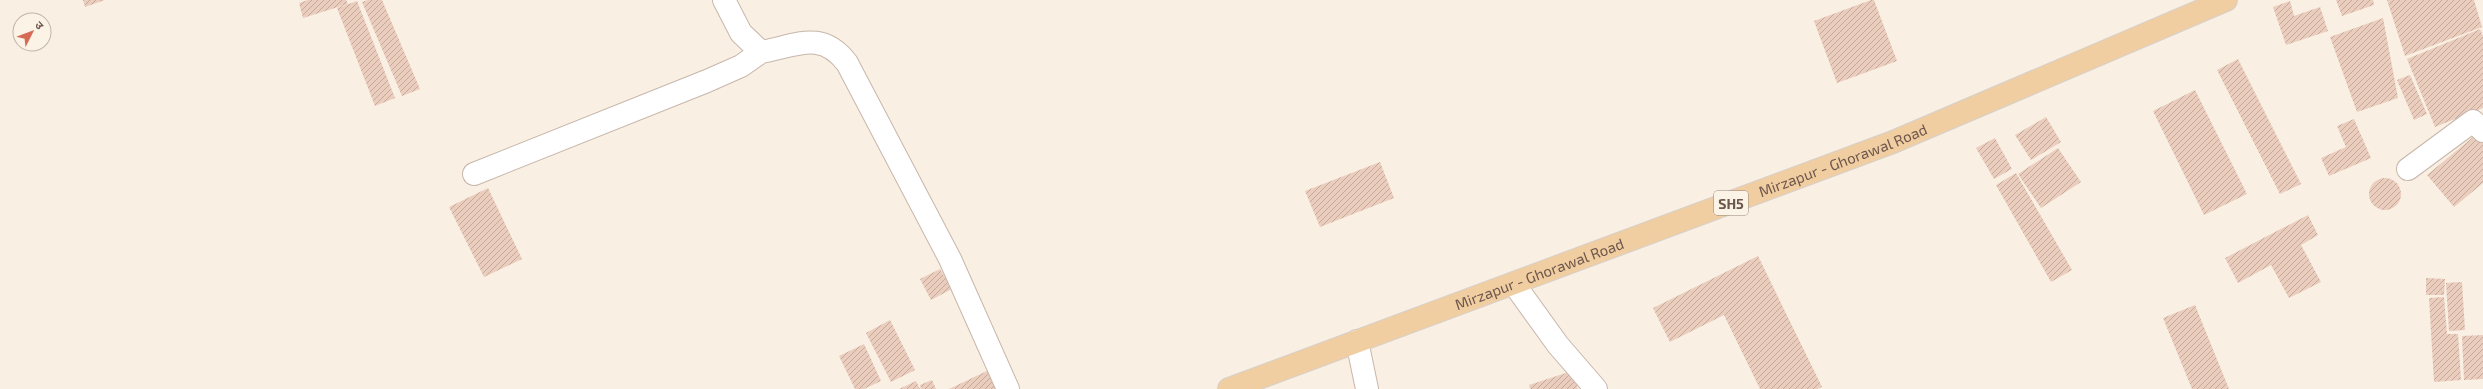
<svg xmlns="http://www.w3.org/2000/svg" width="2483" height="389" font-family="'Exo 2','Noto Sans Devanagari',sans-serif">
	<defs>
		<pattern id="building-hatch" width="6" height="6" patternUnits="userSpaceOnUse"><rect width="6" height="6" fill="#ebcdbd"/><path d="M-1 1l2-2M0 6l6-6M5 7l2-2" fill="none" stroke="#c3a99c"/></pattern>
	</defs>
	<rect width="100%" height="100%" fill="#f9efe2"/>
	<!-- building -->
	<path fill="url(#building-hatch)" d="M83 0H105L85 7Z
		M308 0H346L348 4 303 18 299 3Z
		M368 0H382L420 89 402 96 362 2Z
		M1871 0H1874L1897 61 1837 83 1814 21Z
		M2336 0H2373L2374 5 2342 16Z
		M2387 0H2474L2482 27 2405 56Z
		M357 1 395 98 375 106 337 8Z
		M2290 1 2294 16 2320 7 2328 31 2286 45 2273 7Z
		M2383 18 2398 98 2357 112 2330 37Z
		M2480 29 2483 36V108L2435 127 2407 59Z
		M2238 59 2301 184 2280 194 2217 70Z
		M2410 75 2427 114 2414 120 2397 80Z
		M2195 90 2247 194 2204 215 2153 111Z
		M2046 117 2061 142 2031 160 2015 135Z
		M2354 119 2371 158 2329 176 2321 158 2346 147 2337 126Z
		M2478 133 2483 139V183L2454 207 2427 175Z
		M1995 138 2012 169 1994 179 1976 148Z
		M2058 148 2081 182 2041 208 2018 174Z
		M1380 162 1394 198 1320 227 1305 191Z
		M2016 173 2072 270 2051 282 1996 185Z
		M2369 194a16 16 0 1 1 32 0a16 16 0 1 1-32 0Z
		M488 188 522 259 484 277 449 207Z
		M2308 215 2318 235 2301 245 2321 282 2289 298 2271 265 2238 283 2225 258Z
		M1758 256 1822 387 1817 389H1760L1724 315 1670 342 1653 308Z
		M940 269 952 289 931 300 920 279Z
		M2426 278 2445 279 2444 295H2426Z
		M2462 282 2465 330 2449 331 2446 283Z
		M2444 297 2447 334H2458L2461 380 2434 382 2429 298Z
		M2195 305 2229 389H2192L2163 318Z
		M890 320 915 370 891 382 866 333Z
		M2483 335V379L2464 380 2462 336Z
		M864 344 881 381 864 389H855L839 356Z
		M991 369 1001 389H949Z
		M1572 371 1578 389H1530L1529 385Z
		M932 380 936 389H921L920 385Z
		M916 381 920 389H899Z"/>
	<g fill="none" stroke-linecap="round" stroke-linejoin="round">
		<!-- street casing -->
		<g stroke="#c8b6ab" stroke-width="24">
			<path id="street" d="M724 0 741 33 761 52C796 46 821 29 847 63L950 259 1008 389
				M2408 169 2473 121 2483 131
				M474 174 707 81 741 66 761 52
				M1514 284 1558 345 1596 389
				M1357 341 1367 389"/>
		</g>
		<!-- primary casing -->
		<g stroke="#d6d0cd" stroke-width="24">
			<g id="primary">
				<path id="s1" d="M1229 389 1893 142 2226 0"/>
			</g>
		</g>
		<!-- street -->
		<use href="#street" stroke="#fff" stroke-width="22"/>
		<!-- primary -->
		<use href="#primary" stroke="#f0cea1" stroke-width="22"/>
	</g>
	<g text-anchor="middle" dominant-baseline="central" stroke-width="3.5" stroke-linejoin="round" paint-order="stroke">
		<!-- shield labels -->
		<rect fill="#fcf3e7" stroke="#98857a" stroke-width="1" x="1714" y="191" width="34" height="24" rx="3"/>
		<g font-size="14" font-weight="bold" fill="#6d564c">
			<text x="1731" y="203">SH5</text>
		</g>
		<!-- street labels -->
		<g font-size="15" fill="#6d564c" stroke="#fcf3e7">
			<text stroke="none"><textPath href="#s1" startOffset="655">Mirzapur - Ghorawal Road</textPath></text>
			<text stroke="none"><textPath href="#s1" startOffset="331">Mirzapur - Ghorawal Road</textPath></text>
		</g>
	</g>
	<!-- north arrow -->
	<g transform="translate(32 32) rotate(48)"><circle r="19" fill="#fcf3e7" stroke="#c3b4a9"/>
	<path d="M0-3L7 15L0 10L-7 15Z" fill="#d56a55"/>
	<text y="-6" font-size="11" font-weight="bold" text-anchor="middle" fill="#6d564c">उ</text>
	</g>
</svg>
